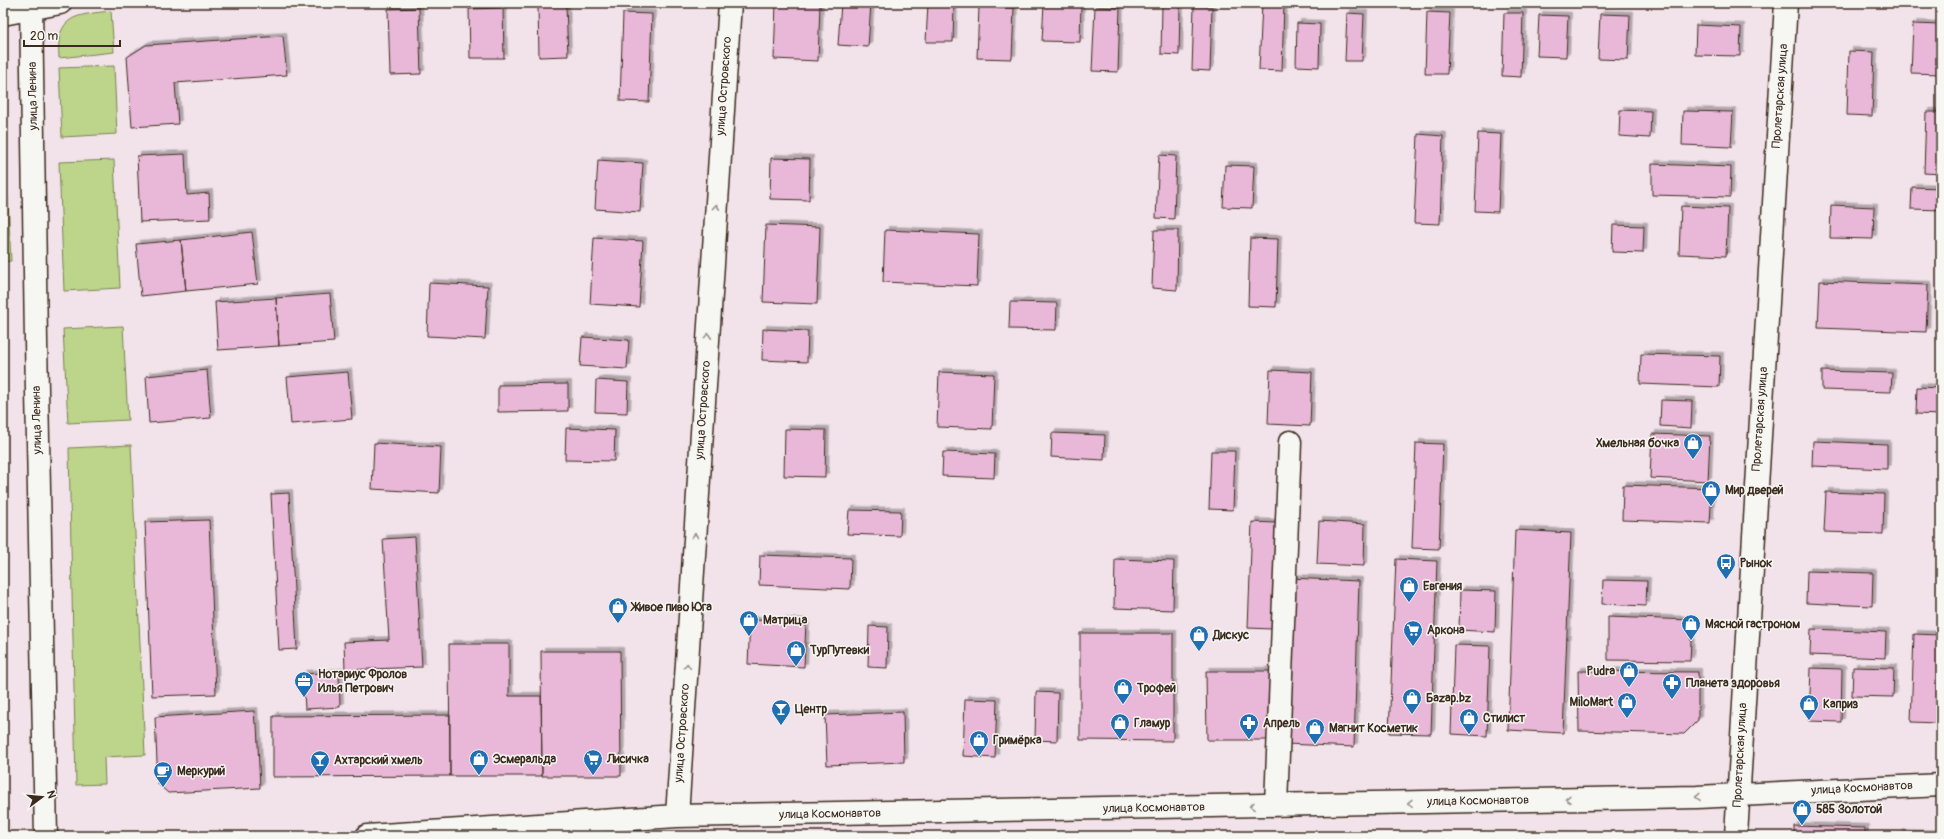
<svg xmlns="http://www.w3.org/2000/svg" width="1944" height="839" font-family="Pangolin,sans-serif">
	<defs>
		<filter id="shadow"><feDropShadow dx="3.5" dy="-3.5" stdDeviation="0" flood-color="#0004"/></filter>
	</defs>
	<rect width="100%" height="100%" fill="#f2e3ea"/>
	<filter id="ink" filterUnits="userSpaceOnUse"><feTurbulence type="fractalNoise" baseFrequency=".025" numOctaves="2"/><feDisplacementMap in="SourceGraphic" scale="8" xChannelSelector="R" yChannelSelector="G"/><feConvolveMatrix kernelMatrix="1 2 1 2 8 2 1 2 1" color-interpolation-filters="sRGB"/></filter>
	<g filter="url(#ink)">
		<!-- green -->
		<path fill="#bdd58b" stroke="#7c8054" d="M111 11 114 52 59 58C56 15 75 15 111 11Z
			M114 66 117 134 62 137 59 68Z
			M3 98 11 261 3 262Z
			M114 160 120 288 64 291 59 162Z
			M123 326 128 420 68 423 63 329Z
			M131 445 145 755 104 757 105 784 76 785 69 448Z"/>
		<!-- building -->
		<path fill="#e9b8d8" stroke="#3b2a1e" filter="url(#shadow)" d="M776 3 820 4 818 61 774 59Z
			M841 3H871L868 47 838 45Z
			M928 3H954L953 42H926Z
			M1044 3H1081L1080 42 1042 41Z
			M1262 3H1284L1282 71 1259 70Z
			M538 6H566L568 56 539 57Z
			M1162 6 1180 7 1179 55 1161 54Z
			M1194 6 1212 7 1210 71 1192 70Z
			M979 7 1014 8 1012 59 977 58Z
			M1095 7 1120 8 1118 72 1092 71Z
			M419 8 421 74 390 75 388 9Z
			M503 8 504 58H470L469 9Z
			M1427 12 1450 13 1447 74H1425Z
			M623 13 652 14 649 102 620 101Z
			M1347 13 1364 14 1362 61H1345Z
			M1504 13H1523L1521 77 1502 76Z
			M1600 14 1630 15 1628 60 1598 59Z
			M1539 15 1568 16 1566 57 1537 56Z
			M1297 23 1320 24 1319 67 1296 66Z
			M1913 24 1941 25V74L1911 73Z
			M1696 25 1741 27 1740 56 1695 55Z
			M283 36 287 75 175 83 178 124 132 127 127 57 146 45Z
			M1849 51 1874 52 1872 116 1847 115Z
			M1620 110 1651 111 1650 138 1619 136Z
			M1683 111 1733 112 1731 147 1682 145Z
			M1926 112H1941V174L1924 173Z
			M1478 133 1501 134 1498 212 1475 211Z
			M1418 134 1443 136 1440 224 1414 223Z
			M185 154 187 195 209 193 210 219 140 222 137 156Z
			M1159 155 1176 156 1174 219 1156 218Z
			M771 158 810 159 809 200 770 199Z
			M598 160 643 163 640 212 595 209Z
			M1652 164 1731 167 1730 197 1652 195Z
			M1225 165 1254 166 1252 208 1223 207Z
			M1912 187 1941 188V210L1911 209Z
			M1831 205 1874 207 1873 239 1830 238Z
			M1681 206 1728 208 1726 256 1679 254Z
			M766 225 820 227 817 304 763 302Z
			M1613 225 1644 226 1643 253 1612 252Z
			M885 230 979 234 977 286 883 282Z
			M1154 230H1178L1177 290 1152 288Z
			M252 232 258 284 186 291 181 240Z
			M594 238 643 241 639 307 590 304Z
			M1250 238 1278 239 1276 307 1248 306Z
			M181 240 186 291 141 296 136 244Z
			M1820 281 1928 285 1926 332 1818 328Z
			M429 283 488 286 485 339 427 336Z
			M330 294 334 342 279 346 276 298Z
			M276 298 279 346 218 350 215 302Z
			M1010 302 1057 303 1056 330 1009 329Z
			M763 329 808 331 807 362 762 360Z
			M582 337 629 340 627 369 580 366Z
			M1641 354 1720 356 1719 387 1640 384Z
			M207 370 211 418 149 423 146 376Z
			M1270 370 1312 372 1310 426 1268 424Z
			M1822 371 1892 373 1891 392 1822 390Z
			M348 372 352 419 291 424 287 377Z
			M939 372 994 374 992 429 937 427Z
			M596 380 628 382 627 413 595 412Z
			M568 384V411L498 412V385Z
			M1917 387 1941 388V415L1916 414Z
			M1661 400 1692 401 1691 428 1660 426Z
			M566 428 615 430 614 461 565 460Z
			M785 429 826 430 825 477 784 476Z
			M1052 433 1105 435 1104 460 1051 457Z
			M1652 434 1710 436 1708 481 1650 478Z
			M1813 441 1887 444V469L1812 466Z
			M374 443 441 447 439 493 372 489Z
			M1416 443 1443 444 1439 549 1412 548Z
			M1211 451H1235L1233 510 1209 509Z
			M943 452 995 454 994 478 942 476Z
			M1623 485 1712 488 1710 523 1622 520Z
			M1826 492 1884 494 1883 534 1824 532Z
			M289 493 297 649 279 650 271 494Z
			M849 510 901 511 900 536 847 534Z
			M209 520 216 694 152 696 145 522Z
			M1319 521 1365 524 1364 566 1317 564Z
			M1252 522 1276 523 1272 629 1248 628Z
			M1515 530 1571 533 1563 733 1508 730Z
			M415 537 422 667 345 670 344 642 389 640 383 539Z
			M760 555 851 558 850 589 759 585Z
			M1115 559 1174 561 1173 610 1114 608Z
			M1396 559 1437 561 1431 734 1389 733Z
			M1807 571 1873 573 1872 606 1806 603Z
			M1289 578 1359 581 1354 747 1286 744Z
			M1603 580 1647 581 1646 606 1602 604Z
			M1460 590 1496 591 1495 632 1459 630Z
			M1608 617 1692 620 1690 661 1608 660Z
			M750 620 806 622 804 667 748 664Z
			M869 626 888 627 887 668 868 667Z
			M1811 629 1886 632 1885 658 1810 655Z
			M1080 633H1173V741L1080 740Z
			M1914 634 1940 635 1937 723 1911 722Z
			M449 644H509V696H541L542 776H450Z
			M1454 645 1490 646 1487 736 1451 734Z
			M541 651H620L621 776H542Z
			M1853 667 1894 668 1893 697 1852 696Z
			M1811 668 1842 669 1841 722 1809 721Z
			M1206 671H1270V740H1207Z
			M1578 671 1698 672V720L1684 734 1579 731Z
			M339 672 340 707 305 709 303 674Z
			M1036 692 1058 693 1057 741 1035 740Z
			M965 699 997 700 995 758 963 756Z
			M254 711 255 724H257L260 788 168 793 158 784 155 717Z
			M903 712 904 762 827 765 825 715Z
			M450 715V776L273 777V716Z
			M1794 826 1865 828V836H1794Z
			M1900 833 1941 834V836H1900Z
			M1544 834 1588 836H1544Z"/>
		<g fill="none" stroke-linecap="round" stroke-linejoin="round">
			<!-- minor casing -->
			<g stroke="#3b2a1e" stroke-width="25">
				<path id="minor" d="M31 3 36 341 46 836
					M3 14 60 3
					M1276 805 1290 442
					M677 816 730 3
					M367 836 677 816 1697 797 1941 785
					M1736 836 1786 3"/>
			</g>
			<!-- minor -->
			<use href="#minor" stroke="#f6f6f2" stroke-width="22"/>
		</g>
		<!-- one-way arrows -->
		<defs><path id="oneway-chevron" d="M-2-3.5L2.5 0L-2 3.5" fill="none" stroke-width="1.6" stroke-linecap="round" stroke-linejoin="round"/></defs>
		<g stroke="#989088">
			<use href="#oneway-chevron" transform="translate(716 207) rotate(-86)"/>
			<use href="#oneway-chevron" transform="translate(708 336) rotate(-86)"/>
			<use href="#oneway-chevron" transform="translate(695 536) rotate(-86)"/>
			<use href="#oneway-chevron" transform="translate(687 666) rotate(-86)"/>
			<use href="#oneway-chevron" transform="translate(1698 797) rotate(178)"/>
			<use href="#oneway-chevron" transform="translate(1568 799) rotate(179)"/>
			<use href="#oneway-chevron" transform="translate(1410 803) rotate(179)"/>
			<use href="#oneway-chevron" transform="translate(1252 806) rotate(179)"/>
		</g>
	</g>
	<!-- icons -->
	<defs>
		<g id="shop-pin" transform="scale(1)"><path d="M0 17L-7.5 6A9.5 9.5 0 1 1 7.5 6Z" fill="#1f6fb2" stroke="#f6f6f2"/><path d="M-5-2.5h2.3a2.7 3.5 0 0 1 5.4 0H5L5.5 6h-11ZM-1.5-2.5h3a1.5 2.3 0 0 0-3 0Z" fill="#fff"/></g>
		<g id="bus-pin" transform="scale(1)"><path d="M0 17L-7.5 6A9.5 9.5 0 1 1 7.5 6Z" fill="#1f6fb2" stroke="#f6f6f2"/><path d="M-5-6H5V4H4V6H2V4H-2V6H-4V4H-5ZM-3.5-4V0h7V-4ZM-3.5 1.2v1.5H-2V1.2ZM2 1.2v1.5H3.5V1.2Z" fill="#fff"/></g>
		<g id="supermarket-pin" transform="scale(1)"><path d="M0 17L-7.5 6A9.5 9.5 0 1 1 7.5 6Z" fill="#1f6fb2" stroke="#f6f6f2"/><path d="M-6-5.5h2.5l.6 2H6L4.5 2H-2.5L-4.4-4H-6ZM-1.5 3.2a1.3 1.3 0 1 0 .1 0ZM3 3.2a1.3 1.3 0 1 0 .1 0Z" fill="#fff"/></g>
		<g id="office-pin" transform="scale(1)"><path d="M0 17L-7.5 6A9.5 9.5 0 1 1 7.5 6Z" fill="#1f6fb2" stroke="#f6f6f2"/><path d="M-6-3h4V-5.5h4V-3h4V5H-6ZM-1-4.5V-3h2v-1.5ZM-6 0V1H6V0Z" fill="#fff"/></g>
		<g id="pharmacy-pin" transform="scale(1)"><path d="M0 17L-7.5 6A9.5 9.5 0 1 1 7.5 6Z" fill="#1f6fb2" stroke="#f6f6f2"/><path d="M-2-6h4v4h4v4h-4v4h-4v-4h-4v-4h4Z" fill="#fff"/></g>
		<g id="bar-pin" transform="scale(1)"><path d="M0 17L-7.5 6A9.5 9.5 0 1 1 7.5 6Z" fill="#1f6fb2" stroke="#f6f6f2"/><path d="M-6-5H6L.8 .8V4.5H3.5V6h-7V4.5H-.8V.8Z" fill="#fff"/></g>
		<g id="cafe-pin" transform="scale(1)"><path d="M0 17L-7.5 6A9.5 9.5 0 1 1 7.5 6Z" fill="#1f6fb2" stroke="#f6f6f2"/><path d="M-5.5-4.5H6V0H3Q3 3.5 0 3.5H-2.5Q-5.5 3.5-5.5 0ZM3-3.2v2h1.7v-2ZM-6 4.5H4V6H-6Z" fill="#fff"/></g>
	</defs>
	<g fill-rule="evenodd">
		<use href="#shop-pin" x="1693" y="443"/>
		<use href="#shop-pin" x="1711" y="490"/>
		<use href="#bus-pin" x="1726" y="563"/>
		<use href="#shop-pin" x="1409" y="586"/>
		<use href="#shop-pin" x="618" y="607"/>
		<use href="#shop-pin" x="749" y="620"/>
		<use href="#shop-pin" x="1691" y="624"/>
		<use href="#supermarket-pin" x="1413" y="630"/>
		<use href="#shop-pin" x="1199" y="635"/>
		<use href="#shop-pin" x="796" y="650"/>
		<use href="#shop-pin" x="1629" y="671"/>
		<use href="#office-pin" x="304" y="681"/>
		<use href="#pharmacy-pin" x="1672" y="683"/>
		<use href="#shop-pin" x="1123" y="688"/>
		<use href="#shop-pin" x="1412" y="698"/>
		<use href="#shop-pin" x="1627" y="702"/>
		<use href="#shop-pin" x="1809" y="704"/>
		<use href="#bar-pin" x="781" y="709"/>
		<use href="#shop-pin" x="1469" y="718"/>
		<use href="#shop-pin" x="1120" y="723"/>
		<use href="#pharmacy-pin" x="1249" y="723"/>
		<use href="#shop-pin" x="1315" y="728"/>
		<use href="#shop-pin" x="979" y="740"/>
		<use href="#shop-pin" x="479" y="759"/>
		<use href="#supermarket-pin" x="593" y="759"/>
		<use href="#bar-pin" x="320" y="760"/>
		<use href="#cafe-pin" x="163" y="771"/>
		<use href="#shop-pin" x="1802" y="809"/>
	</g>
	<g text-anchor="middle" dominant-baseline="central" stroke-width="3" stroke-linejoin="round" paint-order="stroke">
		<!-- street labels -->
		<g font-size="12" fill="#3b2a1e" stroke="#f6f6f2">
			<text transform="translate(724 86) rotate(-86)">улица Островского</text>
			<text transform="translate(33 96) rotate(-91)">улица Ленина</text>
			<text transform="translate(1780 96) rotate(-86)">Пролетарская улица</text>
			<text transform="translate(703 410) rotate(-86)">улица Островского</text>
			<text transform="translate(1760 419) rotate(-86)">Пролетарская улица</text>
			<text transform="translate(37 420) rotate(-91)">улица Ленина</text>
			<text transform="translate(682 733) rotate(-86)">улица Островского</text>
			<text transform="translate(1740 755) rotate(-87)">Пролетарская улица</text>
			<text transform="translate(1862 788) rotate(-3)">улица Космонавтов</text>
			<text transform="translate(1478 801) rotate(-1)">улица Космонавтов</text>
			<text transform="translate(1154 808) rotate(-1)">улица Космонавтов</text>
			<text transform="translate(830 814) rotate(-1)">улица Космонавтов</text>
		</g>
		<!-- poi labels -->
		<g font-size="12" font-weight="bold" fill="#3b2a1e" stroke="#f6f6f2" text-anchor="start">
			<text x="1679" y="443" text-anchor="end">Хмельная бочка</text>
			<text x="1725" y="490">Мир дверей</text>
			<text x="1740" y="563">Рынок</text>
			<text x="1423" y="586">Евгения</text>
			<text x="632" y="607">Живое пиво Юга</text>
			<text x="763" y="620">Матрица</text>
			<text x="1705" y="624">Мясной гастроном</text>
			<text x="1427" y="630">Аркона</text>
			<text x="1213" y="635">Дискус</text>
			<text x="810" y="650">ТурПутевки</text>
			<text x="1615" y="671" text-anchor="end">Pudra</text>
			<text x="318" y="674">Нотариус Фролов<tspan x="318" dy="14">Илья Петрович</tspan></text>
			<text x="1686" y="683">Планета здоровья</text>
			<text x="1137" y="688">Трофей</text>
			<text x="1426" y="698">Баzар.bz</text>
			<text x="1613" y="702" text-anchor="end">MiloMart</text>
			<text x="1823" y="704">Каприз</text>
			<text x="795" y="709">Центр</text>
			<text x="1483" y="718">Стилист</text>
			<text x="1134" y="723">Гламур</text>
			<text x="1263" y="723">Апрель</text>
			<text x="1329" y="728">Магнит Косметик</text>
			<text x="993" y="740">Гримёрка</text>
			<text x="493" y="759">Эсмеральда</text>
			<text x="607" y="759">Лисичка</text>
			<text x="334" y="760">Ахтарский хмель</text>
			<text x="177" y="771">Меркурий</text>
			<text x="1816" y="809">585 Золотой</text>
		</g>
	</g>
	<!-- margin -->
	<rect width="1944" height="839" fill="none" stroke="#f6f6f2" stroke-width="16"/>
	<rect x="8" y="8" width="1928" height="823" fill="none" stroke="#3b2a1e" stroke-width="1.5" filter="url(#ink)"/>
	<!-- north arrow -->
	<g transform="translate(42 797) rotate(74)" stroke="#f6f6f2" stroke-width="3" paint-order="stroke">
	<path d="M0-3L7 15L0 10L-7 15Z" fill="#3b2a1e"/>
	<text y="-6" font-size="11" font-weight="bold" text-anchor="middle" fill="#3b2a1e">N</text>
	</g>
	<!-- scale -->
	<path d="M24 40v6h96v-6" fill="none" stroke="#3b2a1e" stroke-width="2"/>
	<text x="30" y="40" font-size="12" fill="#3b2a1e" stroke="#f6f6f2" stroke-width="3" paint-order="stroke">20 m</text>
</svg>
